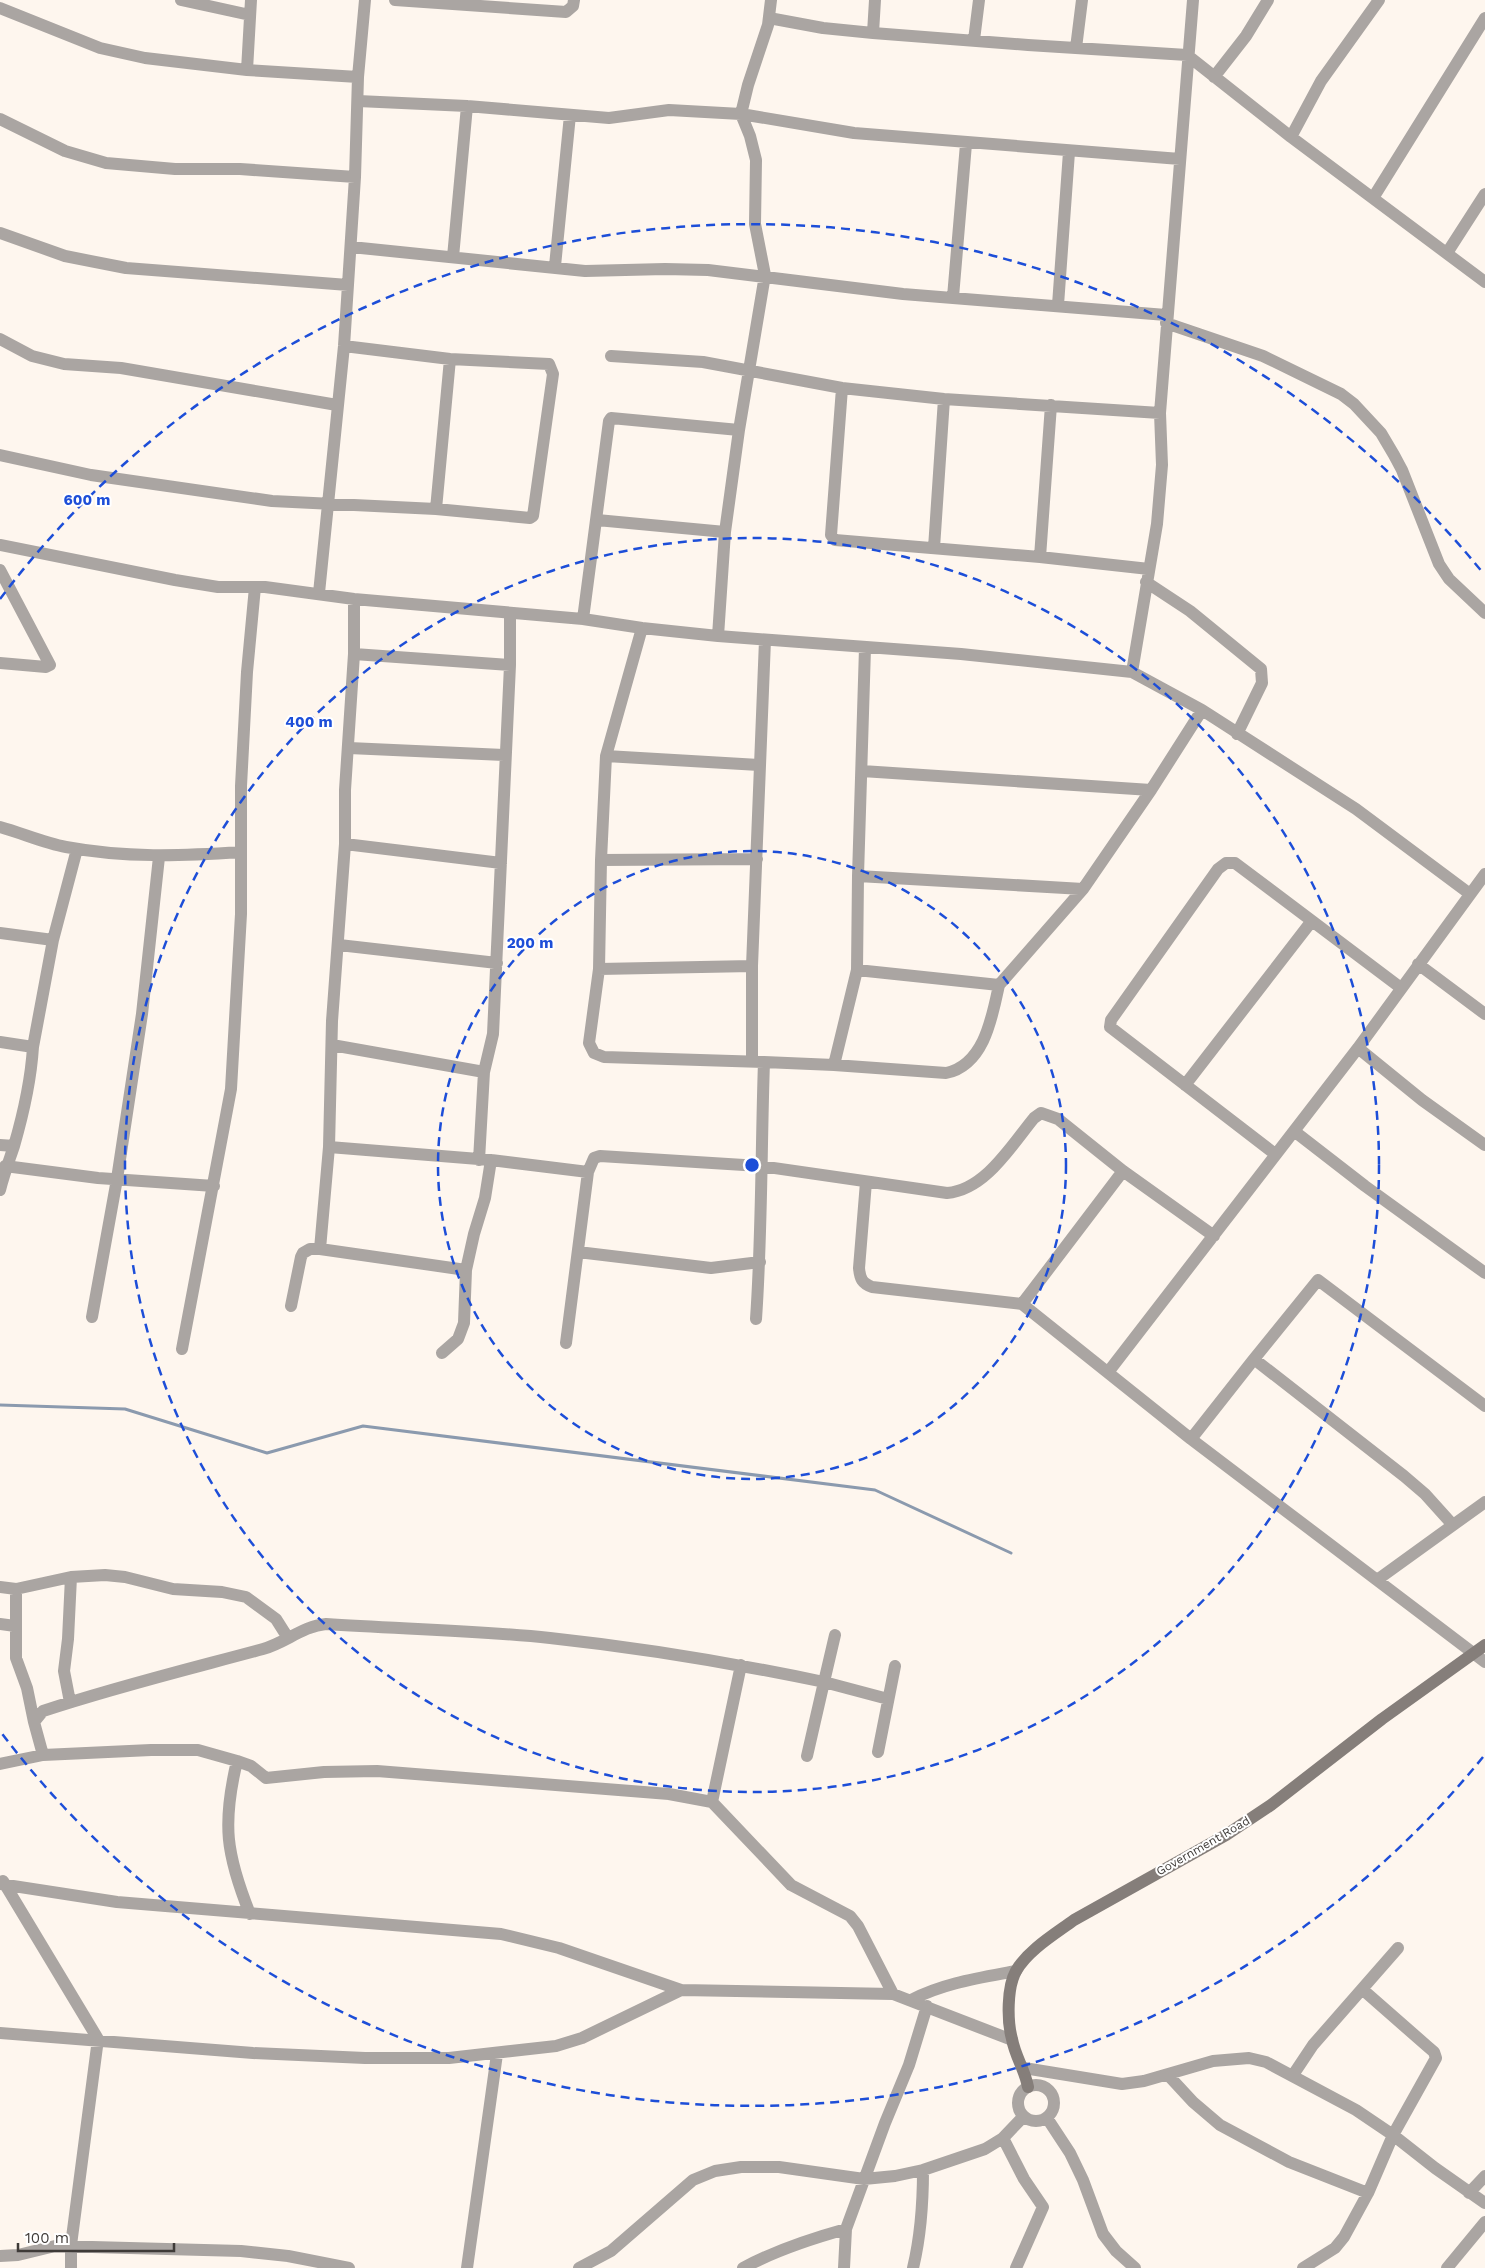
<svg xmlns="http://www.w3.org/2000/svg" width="1485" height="2268" font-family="'Work Sans',sans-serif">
	<rect width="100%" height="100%" fill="#fef6ee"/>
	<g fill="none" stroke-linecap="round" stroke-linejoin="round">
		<!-- stream -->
		<path stroke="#8b9aae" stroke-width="3" d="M0 1405 125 1409 267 1453 363 1426 875 1490 1011 1553"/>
		<!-- street -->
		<path stroke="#aaa5a2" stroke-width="12" d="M181 0 250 15
			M395 0 566 12 573 6 574 0
			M0 8 100 48 145 58 247 70 358 77
			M769 18 823 28 873 33 1028 45 1187 55 1291 137 1485 282
			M873 33 875 0
			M974 40 979 0
			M1076 48 1082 0
			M247 70 251 0
			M1214 77 1246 36 1268 0
			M358 101 467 106 609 118 669 110 741 114 854 133 1180 159
			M0 119 65 151 106 163 175 169H240L355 177
			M1291 137 1321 81 1379 0
			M1373 198 1485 18
			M0 233 65 256 126 268 348 285
			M351 247 585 271 665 269 708 270 903 294 1166 315
			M1447 253 1485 194
			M453 257 467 106
			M555 266 570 115
			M953 297 966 144
			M1058 305 1069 152
			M1166 323 1263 356 1341 394 1354 404 1381 433 1394 455 1402 470 1439 564 1449 579 1485 613
			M0 339 32 356 64 364 121 368 337 405
			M611 356 703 362 842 388 944 399 1160 413
			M842 388 831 535 835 540 1040 557 1149 569
			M0 455 91 475 272 501 436 509 530 518 533 516 553 374 549 364 450 359 344 346
			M436 509 450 359
			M597 520 725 532
			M0 545 175 580 218 587H265L354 599 583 619 642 628 718 636 961 654 1132 672 1202 710 1356 809 1470 894
			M934 548 944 399
			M1040 557 1051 405
			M0 570 50 665 46 667 0 663
			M1146 582 1190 611 1261 669 1262 683 1237 734
			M319 593 344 346 355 177 358 77 365 0
			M583 619 609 421 611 418 739 430
			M642 628 606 756 601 860 599 969 589 1043 594 1053 604 1057 764 1062C761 1148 762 1233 756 1319
			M718 636 725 532 739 430 765 275 755 224 756 160 750 136 741 114 748 85 768 25 771 0
			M354 654 510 665
			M1132 672 1157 524 1162 465 1160 413 1193 0
			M349 748 504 755
			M606 756 759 765
			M862 771 1151 790
			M0 827C22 833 44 843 66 847 125 858 181 856 241 852
			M345 844 501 863
			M601 860 757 859
			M858 876 1083 889
			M0 933 53 940
			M339 945 497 963
			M1418 964 1485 1014
			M599 969 752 966
			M857 970 999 985 1083 889 1151 790 1202 710
			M0 1042 33 1047
			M332 1045 484 1072
			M1358 1048 1422 1100 1485 1145
			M752 1062V966L765 640
			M764 1062 834 1065 857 970 858 876 865 648
			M834 1065 946 1073C984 1065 992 1018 999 985
			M1185 1085 1311 922
			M1294 1131 1365 1186 1485 1273
			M0 1145 14 1146
			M329 1147 491 1160 588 1172
			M1275 1154 1110 1027 1111 1020 1116 1013 1218 869 1226 863H1235L1401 988
			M479 1160 484 1072 493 1034 510 665V613
			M5 1166 98 1178 214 1186
			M866 1182 859 1268C860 1279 862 1283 872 1287L1022 1304 1191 1439 1485 1662
			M0 1190C4 1174 9 1161 14 1146 23 1115 31 1079 33 1047L53 940 77 849
			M320 1249 329 1147 332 1021 345 844V790L354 654V599
			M578 1252 711 1268 760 1262
			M1022 1304 1123 1171
			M291 1306 301 1257 303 1253 310 1249H320L466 1270 474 1234 485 1198 491 1160
			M92 1317 117 1179 142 1014 159 857
			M566 1343 588 1172 594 1158 600 1156 760 1166 947 1193C985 1190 1011 1146 1034 1118L1041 1113 1058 1119 1123 1171 1214 1236
			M182 1349 231 1089 241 914V786L247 672 255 587
			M442 1353 458 1339 464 1323 466 1270
			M1254 1359 1318 1280 1485 1406
			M1109 1371 1358 1048 1485 874
			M1191 1439 1254 1359 1404 1476 1425 1494 1452 1524
			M1377 1580 1485 1502
			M0 1587 16 1589 71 1577 105 1575 125 1577 173 1589 222 1592 246 1597 276 1619 288 1638
			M16 1589V1658L27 1688 34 1722
			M0 1624 15 1626
			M835 1635 824 1682 888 1699
			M70 1702 64 1671 68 1639 71 1577
			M878 1752 895 1666
			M43 1755 34 1722 43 1711C115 1687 189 1669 263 1649 285 1643 303 1626 326 1624 400 1629 476 1630 550 1638 643 1648 733 1663 824 1682L807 1756
			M0 1764 43 1755 151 1750H198L237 1761
			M712 1802 741 1665
			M3 1881 98 2039 71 2245V2268
			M0 1884 117 1902 501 1934 559 1948 681 1990
			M250 1914C226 1854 222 1824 237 1761L251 1766 266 1778 324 1772 377 1771 669 1794 712 1802 791 1885 850 1916 858 1926 893 1994
			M911 2000C944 1983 979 1978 1016 1971
			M0 2033 253 2053 365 2058H449L556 2046 582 2038 681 1990 893 1994 1012 2040
			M1024 2068 1122 2084 1144 2081 1213 2061 1249 2058 1266 2062 1356 2110 1393 2135 1435 2168 1485 2203
			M1168 2075 1193 2102 1220 2125 1289 2162 1368 2193
			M1293 2075 1313 2045 1398 1948
			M1018 2103a18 18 0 1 1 36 0a18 18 0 1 1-36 0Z
			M1047 2118 1070 2153 1083 2180 1103 2234 1116 2251 1135 2268
			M1003 2138 1024 2179 1043 2207 1016 2268
			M1469 2193 1485 2176
			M0 2256 18 2255 55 2246 241 2251 288 2256 349 2268
			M467 2268 497 2054
			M579 2268 611 2251 693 2180 715 2171 741 2167H779L864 2179 895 2176 923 2170 985 2149 1003 2138 1023 2117
			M743 2268C776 2250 810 2239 846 2229
			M844 2268 846 2229 885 2123 909 2065 927 2006
			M913 2268C921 2235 923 2204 923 2170
			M1303 2268 1335 2248 1344 2237 1368 2193 1393 2135 1436 2058 1434 2052 1427 2046 1362 1989
			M1447 2268 1485 2222"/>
		<!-- secondary -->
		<path stroke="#857e7a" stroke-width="12" d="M1028 2087C1025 2070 1015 2056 1012 2039 1007 2021 1007 1987 1016 1971 1028 1950 1055 1934 1074 1920L1226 1835 1271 1805 1382 1719 1485 1645"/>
	</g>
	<!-- distance rings -->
	<g fill="none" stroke="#1d4ed8" stroke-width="2.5" stroke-dasharray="9 6">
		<circle cx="752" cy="1165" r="314"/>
		<circle cx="752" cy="1165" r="627"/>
		<path d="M1483 1757A941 941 0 0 1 0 1731M0 599A941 941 0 0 1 1483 573"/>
	</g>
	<g text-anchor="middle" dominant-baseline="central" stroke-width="4" stroke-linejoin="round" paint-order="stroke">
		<!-- street labels -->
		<g font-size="12" fill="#3f3b38" stroke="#fff">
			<text transform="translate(1203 1846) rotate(-30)">Government Road</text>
		</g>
	</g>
	<circle cx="752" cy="1165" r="8" fill="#1d4ed8" stroke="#fff" stroke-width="2.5"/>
	<g font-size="15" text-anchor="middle" font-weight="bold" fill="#1d4ed8" stroke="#fff" stroke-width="4" stroke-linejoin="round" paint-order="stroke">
		<text x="87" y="505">600 m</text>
		<text x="309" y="727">400 m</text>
		<text x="530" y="948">200 m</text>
	</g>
	<!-- scale -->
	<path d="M18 2243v8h156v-8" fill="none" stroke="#3f3b38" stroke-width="2.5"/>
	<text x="25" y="2243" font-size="15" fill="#3f3b38" stroke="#ffffff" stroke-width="4" paint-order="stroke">100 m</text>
</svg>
